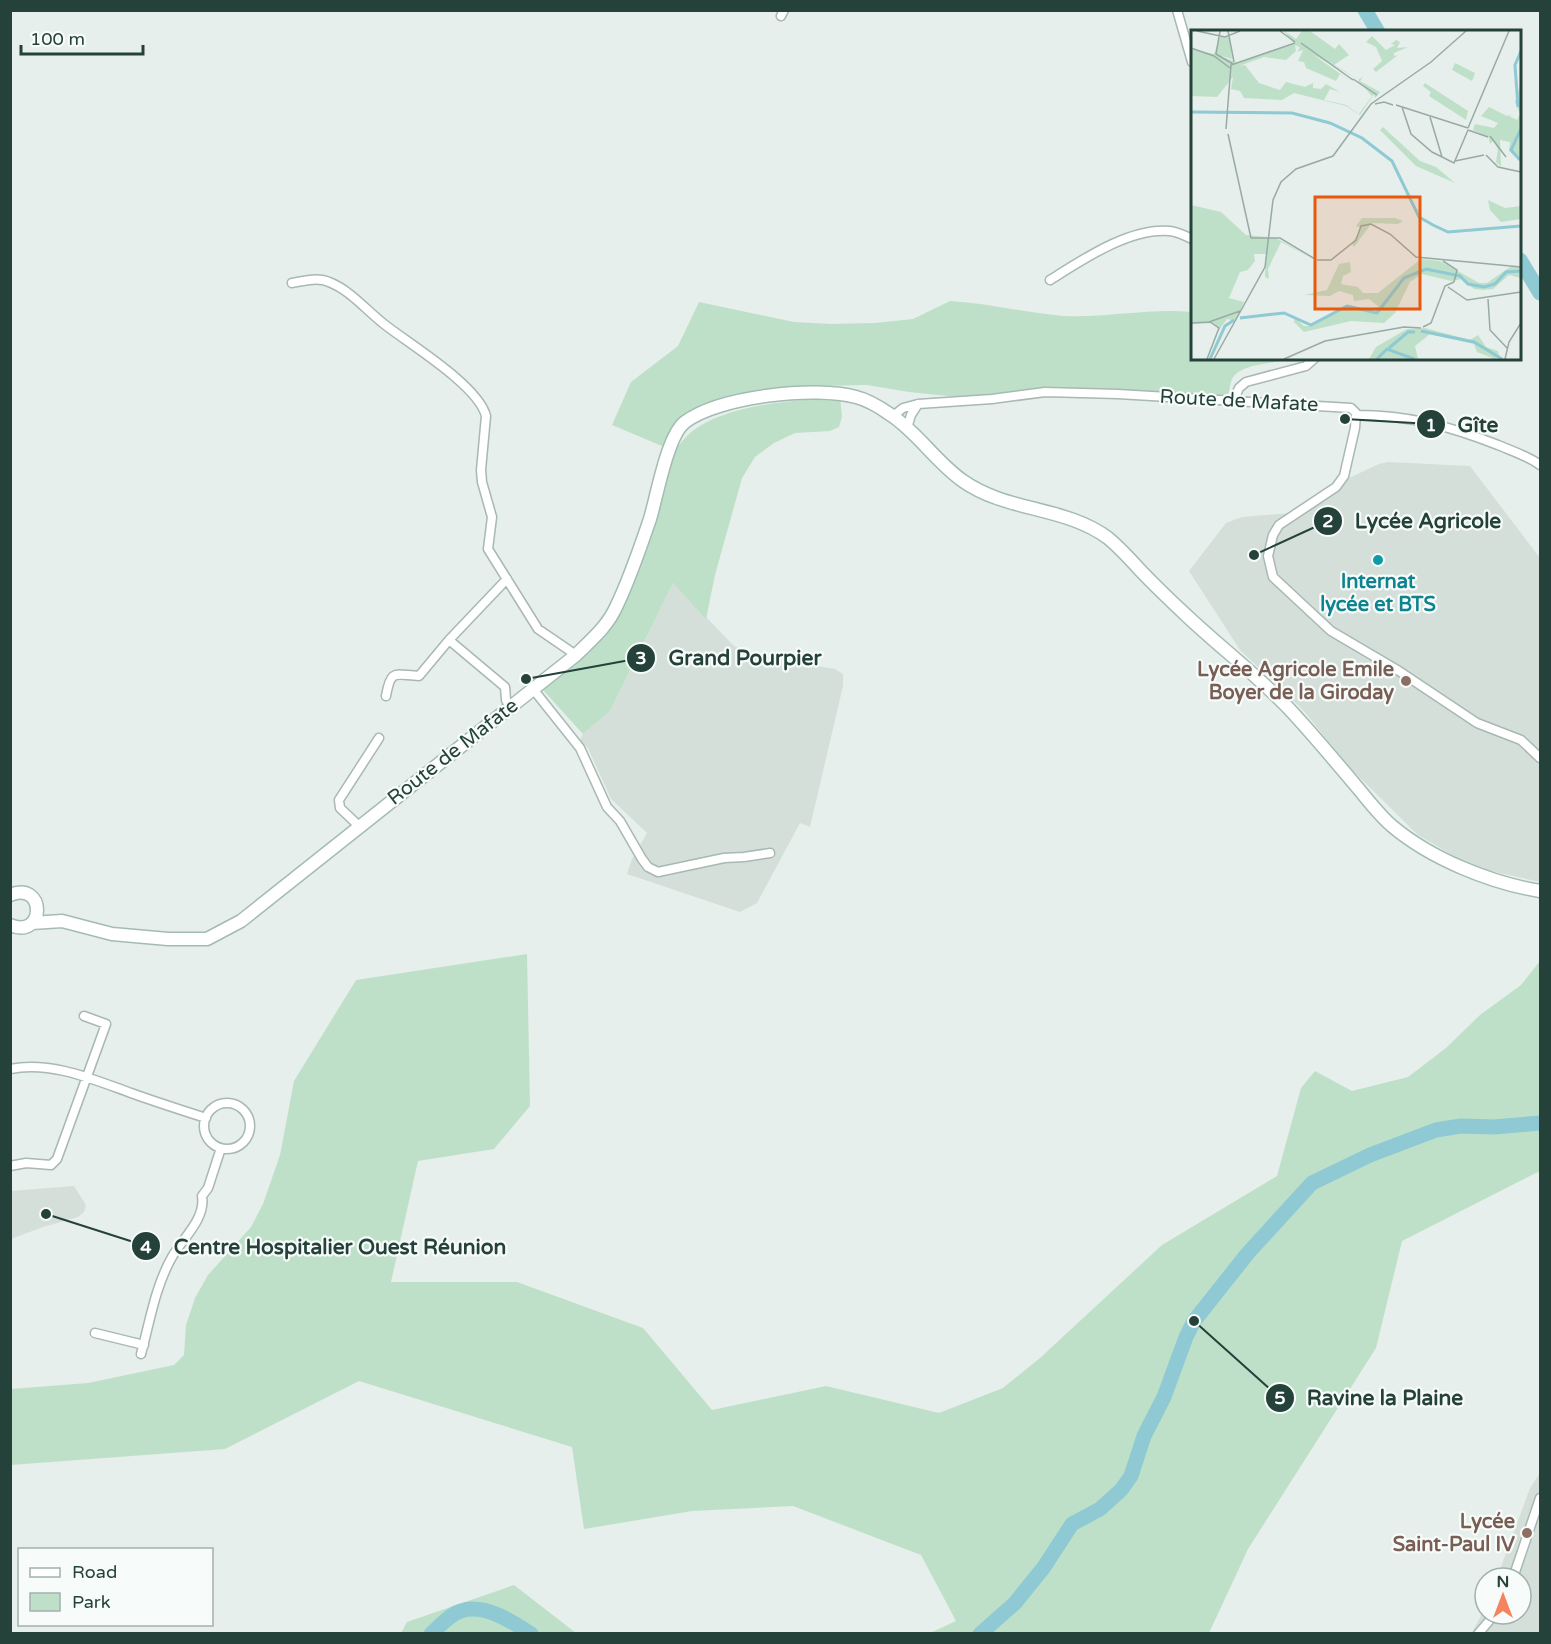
<svg xmlns="http://www.w3.org/2000/svg" width="1551" height="1644" font-family="'Varela Round',sans-serif">
	<rect width="100%" height="100%" fill="#e6efeb"/>
	<!-- built -->
	<path fill="#d4dfda" d="M1388 462 1470 466 1540 558V882L1473 867 1418 835 1347 765 1304 711 1240 650 1189 571 1226 523 1242 517 1304 512 1349 478 1379 464Z
		M673 583 734 646 765 657 835 669 843 674V686L810 827 800 823 757 903 740 912 627 874 632 859 647 833 611 799 588 748 580 740 583 734 610 711Z
		M74 1186 86 1205 84 1212 78 1217 43 1227 11 1239V1191Z
		M1540 1473V1633L1471 1634 1485 1608V1614H1521V1578H1497L1530 1488Z"/>
	<!-- green -->
	<path fill="#bfe0c8" d="M950 301C988 303 1026 313 1064 316 1107 318 1150 308 1192 312V358L1289 359C1274 364 1240 363 1232 379 1230 384 1229 392 1228 398L958 397 909 392 867 385 816 386 755 398 684 425 662 446 612 425 631 382 678 346 699 302 794 322 832 324 875 323 913 319Z
		M840 397 842 417 839 427 830 431 795 433 774 443 755 457 742 478 715 575 706 619 673 583 610 711 583 734 543 690 609 626 670 457C676 450 681 441 688 435 724 403 794 401 840 397Z
		M527 954 530 1106 494 1149 418 1161 391 1282H517L643 1328 712 1410 826 1386 939 1413 1003 1388 1040 1358 1162 1245 1277 1176 1301 1088 1315 1071 1352 1091 1408 1077 1446 1048 1480 1015 1521 985 1540 961V1171L1402 1241 1376 1348 1248 1549 1209 1633H930L956 1621 921 1555 793 1506 692 1511 584 1529 572 1447 359 1381 225 1449 11 1465V1389L88 1383 174 1365 184 1355 186 1325 195 1298 208 1275 251 1227 263 1204 280 1155 294 1081 356 980Z
		M514 1585 576 1633H401L407 1622Z"/>
	<g fill="none" stroke-linecap="round" stroke-linejoin="round">
		<!-- river -->
		<path stroke="#8ec9d4" stroke-width="15" d="M1365 10 1378 32
			M1520 260 1540 293
			M431 1634C440 1626 450 1614 461 1611 484 1603 513 1622 531 1634
			M980 1634 1015 1603 1044 1567 1072 1524 1100 1509 1121 1490 1131 1476 1144 1436 1164 1397 1186 1337 1194 1321 1248 1253 1312 1183 1370 1155 1436 1130 1461 1126 1494 1127 1540 1123"/>
		<!-- street casing -->
		<g stroke="#a8b8b2" stroke-width="11">
			<path id="street" d="M1177 10 1192 62
				M781 16 784 10
				M1050 280C1082 260 1130 227 1170 231 1178 232 1186 236 1192 239
				M292 283C303 281 318 277 329 282 350 290 366 310 384 324 409 344 478 385 486 416L481 470 482 482 492 517 488 549 538 629 576 655
				M1233 402 1239 388 1246 382 1306 366 1315 358
				M1356 415C1409 415 1449 426 1498 445 1512 451 1528 456 1540 465
				M893 416 903 408 918 404 992 399 1045 392 1118 394 1351 408 1356 413 1355 428 1344 476 1336 487 1279 525 1273 535 1268 556 1273 577 1331 631 1399 671 1477 723 1521 740 1540 758
				M907 428 911 415 918 404
				M449 640 505 687 506 700 510 707
				M533 689 580 748 607 807 620 821 642 859 648 867 658 872 724 858 744 857 770 853
				M386 696C391 668 395 675 419 676L449 640 507 579
				M359 826 340 808 339 800 379 738
				M10 1069C52 1061 92 1079 131 1093 156 1102 181 1110 206 1118
				M204 1126a23 23 0 1 1 46 0a23 23 0 1 1-46 0Z
				M10 1166 26 1163 51 1165 57 1159 106 1024 84 1016
				M95 1333 144 1345
				M141 1354C150 1321 155 1287 172 1257 182 1239 206 1219 202 1196L208 1188 221 1148
				M1513 1578 1540 1498
				M1478 1634 1495 1614"/>
		</g>
		<!-- secondary casing -->
		<g stroke="#a4bbb3" stroke-width="15">
			<path id="secondary" d="M10 895C46 880 46 940 10 925
				M32 923 62 921 112 934 168 939H207L241 921 576 655C592 639 608 626 617 605 630 578 640 548 650 519 657 496 667 436 685 422 720 396 815 386 856 397 869 400 881 408 891 415 918 433 936 462 963 481 1007 512 1065 506 1108 538 1120 548 1130 559 1140 570 1155 586 1171 601 1187 616 1222 649 1261 678 1293 713 1315 737 1336 762 1357 787 1368 800 1379 815 1392 826 1431 859 1491 883 1540 891"/>
		</g>
		<!-- street -->
		<use href="#street" stroke="#fff" stroke-width="8"/>
		<!-- secondary -->
		<use href="#secondary" stroke="#fff" stroke-width="12"/>
	</g>
	<!-- markers -->
	<circle fill="#0f9aa8" stroke="#f7fbf9" stroke-width="2" cx="1378" cy="560" r="6"/>
	<g fill="#8d6e63" stroke="#f7fbf9" stroke-width="2">
		<circle cx="1406" cy="681" r="6"/>
		<circle cx="1527" cy="1533" r="6"/>
	</g>
	<g text-anchor="middle" dominant-baseline="central" stroke-width="4.5" stroke-linejoin="round" paint-order="stroke">
		<!-- street labels -->
		<g font-size="20" fill="#24423a" stroke="#f7fbf9">
			<text transform="translate(1239 401) rotate(3)">Route de Mafate</text>
			<text transform="translate(453 752) rotate(-38)">Route de Mafate</text>
		</g>
		<!-- culture labels -->
		<g font-size="20" font-weight="bold" fill="#0d838f" stroke="#f7fbf9">
			<text x="1378" y="582">Internat<tspan x="1378" dy="23">lycée et BTS</tspan></text>
		</g>
		<!-- education labels -->
		<g font-size="20" font-weight="bold" fill="#785e54" stroke="#f7fbf9" text-anchor="end">
			<text x="1394" y="670">Lycée Agricole Emile<tspan x="1394" dy="23">Boyer de la Giroday</tspan></text>
			<text x="1515" y="1522">Lycée<tspan x="1515" dy="23">Saint-Paul IV</tspan></text>
		</g>
	</g>
	<!-- overview -->
	<g transform="translate(1191 30)">
		<rect width="330" height="330" fill="#e6efeb"/>
		<path d="M93 1 105 9 111 1H119L144 19 148 14 158 25 143 35 167 49 104 15 105 21 95 30 73 27 100 17 48 36 54 35 68 53 89 60 95 52 114 57 122 53V58L130 59 135 54 149 62 139 59 133 70 155 75 168 84 181 66 167 51 168 49 172 47 169 51 189 62 184 68 183 64 169 85 155 76 103 63 91 70 53 68 49 61 40 59 42 47 26 67 0 66V19L23 24 29 7H39L41 29 27 25 47 33 103 14ZM181 6 195 20 204 15 200 14 205 10 209 12 206 18 217 17 203 23V26L207 25 185 42 182 39 191 31 185 17 175 12ZM110 16 161 52 149 44 145 51 115 38 113 32 107 31 112 20 106 22ZM264 33 284 43 281 51 261 40ZM330 52V131L318 121 319 112 309 110 310 137 305 132 307 119 302 111 299 114 298 108 282 100 284 94 303 98 307 93 290 86 298 77 316 86 322 84 318 86 326 90 329 84 324 72ZM234 53 277 81 275 90 238 66 240 62 232 56ZM192 97 229 131 245 137 264 153 225 136 189 100ZM297 170 314 178 330 176V189L310 192 299 180ZM0 175 30 182 55 205 85 208 124 230 90 212 77 239 78 249 74 247 75 224H63L64 231 57 240 49 242 38 268 53 272 45 291 36 289 28 300 22 293 0 294ZM171 188H204L212 191 207 194 181 193 163 217 161 214 170 198 165 196ZM230 229 249 231 288 253H296L319 237H330V248L318 245 302 259 292 260 283 259 271 249 260 251 231 244 219 252 204 283 193 293 160 291 113 302 103 292 104 288 113 296H121L159 275 171 280 188 277 178 269 163 271 162 265 148 261 139 266 114 265 136 260 148 234 159 232 160 242 152 246 150 254 167 257 172 263H187ZM234 298 279 310 287 305 295 317 307 321 308 326 304 329 286 322 283 314 239 304 224 316 227 329H178L185 317 216 299Z" fill="#bfe0c8"/>
		<path fill="none" stroke="#8ec9d4" stroke-width="3" d="M327 77 324 35 330 21M0 82 101 83 139 93 171 108 201 131 228 187 242 195 257 202 330 196M329 130 320 120 330 99M49 288 93 283 120 295 156 276 186 283 213 248 235 239 269 246 277 254 293 257 304 254 315 242 330 241M230 301 283 312 311 329M198 318 217 302H224M19 329 34 296 43 290M186 329 196 319 223 329"/>
		<path fill="none" stroke="#98aaa4" stroke-width="1.5" d="M6 1 34 7 49 1M29 1 25 24 42 34M37 1 43 32M89 1 104 12M110 13 162 50M0 18 23 26 39 38M162 49 186 65M184 74 193 72 202 75M205 75 277 98M211 77 220 104 241 122 263 133 277 100M239 87 251 127M277 98 318 1M35 99 40 35 104 13M277 100 297 107M37 104 60 208M299 106 315 127M295 125 307 137 330 142M264 131 293 125M60 208H89L124 229M126 230H140L165 210 170 196 180 194 199 204 225 227 330 237M252 231 266 240 263 252M257 257 276 270 330 262M297 269 299 300 316 318M18 292 49 281M0 293 19 292 28 298 16 329M232 297 240 293 254 256 263 252M23 329 74 237 82 170 90 152 105 139 142 126 180 74 240 32 275 1M93 329 134 311 213 297 230 298M314 329 318 312 330 293"/>
		<path fill="#e8590c" fill-opacity="0.15" stroke="#e8590c" stroke-width="3" d="M124 167H229V279H124Z"/>
		<rect width="330" height="330" fill="none" stroke="#24423a" stroke-width="3"/>
	</g>
	<!-- callouts -->
	<path fill="none" stroke="#24423a" stroke-width="2" d="M1345 419L1431 424M1254 555L1328 521M526 679L641 658M46 1214L146 1246M1194 1321L1280 1398"/>
	<g fill="#24423a" stroke="#f7fbf9" stroke-width="2">
		<circle cx="1345" cy="419" r="6"/>
		<circle cx="1254" cy="555" r="6"/>
		<circle cx="526" cy="679" r="6"/>
		<circle cx="46" cy="1214" r="6"/>
		<circle cx="1194" cy="1321" r="6"/>
		<circle cx="1431" cy="424" r="15"/>
		<circle cx="1328" cy="521" r="15"/>
		<circle cx="641" cy="658" r="15"/>
		<circle cx="146" cy="1246" r="15"/>
		<circle cx="1280" cy="1398" r="15"/>
	</g>
	<g font-size="18" text-anchor="middle" font-weight="bold" fill="#fff">
		<text x="1431" y="431">1</text>
		<text x="1328" y="527">2</text>
		<text x="641" y="664">3</text>
		<text x="146" y="1253">4</text>
		<text x="1280" y="1404">5</text>
	</g>
	<g font-size="21" text-anchor="middle" font-weight="bold" fill="#24423a" stroke="#f7fbf9" stroke-width="4.5" stroke-linejoin="round" paint-order="stroke">
		<text x="1478" y="432">Gîte</text>
		<text x="1428" y="528">Lycée Agricole</text>
		<text x="745" y="665">Grand Pourpier</text>
		<text x="340" y="1254">Centre Hospitalier Ouest Réunion</text>
		<text x="1385" y="1405">Ravine la Plaine</text>
	</g>
	<!-- border -->
	<rect width="1551" height="1644" fill="none" stroke="#24423a" stroke-width="24"/>
	<!-- legend -->
	<rect x="18" y="1548" width="195" height="78" fill="#f7fbf9" stroke="#a3b1ad" stroke-width="1.5"/>
	<rect x="30" y="1568" width="30" height="9" fill="#ffffff" stroke="#a3b1ad" stroke-width="1.5"/>
	<text x="72" y="1578" font-size="18" fill="#24423a">Road</text>
	<rect x="30" y="1593" width="30" height="18" fill="#bfe0c8" stroke="#a3b1ad" stroke-width="1.5"/>
	<text x="72" y="1608" font-size="18" fill="#24423a">Park</text>
	<!-- north arrow -->
	<g transform="translate(1503 1596)"><circle r="28" fill="#f7fbf9" stroke="#a3b1ad" stroke-width="1.5"/>
	<path d="M0-4.5L10 22L0 15L-10 22Z" fill="#f4845f"/>
	<text y="-9" font-size="16" font-weight="bold" text-anchor="middle" fill="#24423a">N</text>
	</g>
	<!-- scale -->
	<path d="M21 45v9h122v-9" fill="none" stroke="#24423a" stroke-width="3"/>
	<text x="30" y="45" font-size="18" fill="#24423a" stroke="#f7fbf9" stroke-width="4.5" paint-order="stroke">100 m</text>
</svg>
